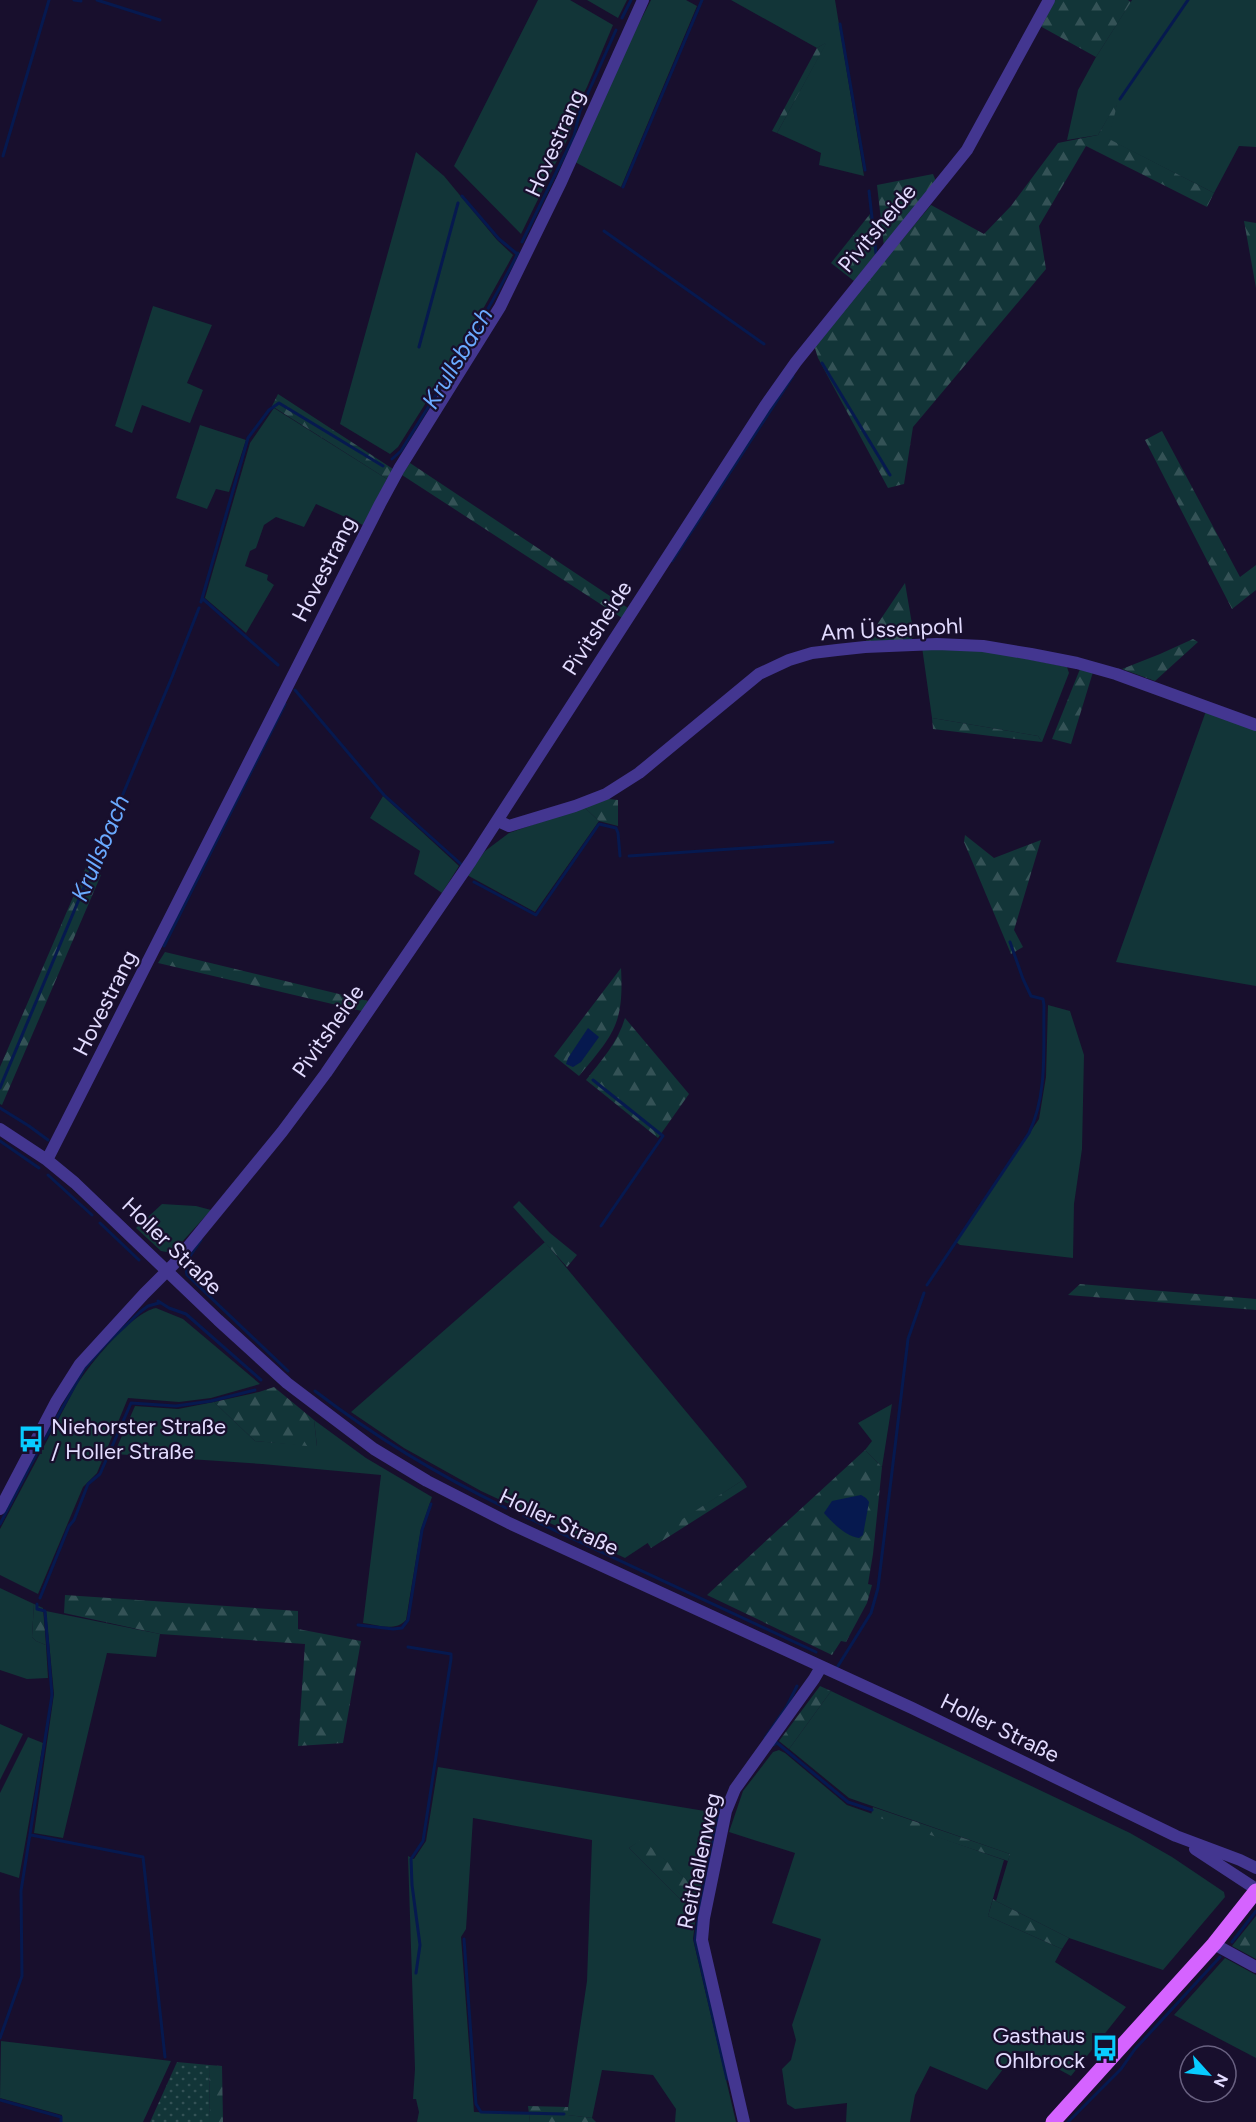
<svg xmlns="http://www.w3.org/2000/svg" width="1256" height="2122" font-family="Figtree,sans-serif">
	<defs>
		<pattern id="forest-firs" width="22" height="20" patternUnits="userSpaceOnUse" patternTransform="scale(1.5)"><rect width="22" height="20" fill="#123538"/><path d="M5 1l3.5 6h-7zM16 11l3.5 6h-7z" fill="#345256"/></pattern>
		<pattern id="park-dots" width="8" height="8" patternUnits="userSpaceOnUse" patternTransform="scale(1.5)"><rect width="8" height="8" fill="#123538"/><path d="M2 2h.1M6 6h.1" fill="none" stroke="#345256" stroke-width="1.8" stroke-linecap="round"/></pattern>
	</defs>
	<rect width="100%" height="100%" fill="#180f2d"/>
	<!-- grass -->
	<path fill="#123538" d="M538 0H570L613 25 587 87 575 110 570 134 521 234 454 166Z
		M587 0H627L618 18Z
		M651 0H686L697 6 621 187 575 162 635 31Z
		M731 0H835L864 176 819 165 821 153 777 133 826 43 817 48Z
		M1132 0H1256V147L1239 146 1214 193 1108 139 1117 103 1098 135 1067 140 1078 90 1096 57Z
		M416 152 444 176 497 240 513 255 468 336 398 447 390 454 340 424Z
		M153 306 212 325 187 383 203 390 190 423 142 405 132 433 115 426Z
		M274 408 387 479 363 525 316 504 304 527 276 517 264 525 256 548 250 551 245 566 268 575 267 580 274 585 246 633 205 598 250 443Z
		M200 425 246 440 229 492 216 489 207 509 176 498Z
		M922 647 983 650 1067 667 1069 673 1042 742 1038 736 932 718Z
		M1206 711 1256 729V986L1116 962Z
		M383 796 459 866 442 893 414 874 420 851 370 818Z
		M584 807 599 821 535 912 467 875 485 851 509 833Z
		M1048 1005 1070 1011 1084 1055 1082 1149 1074 1204 1073 1258 960 1245 956 1242 1039 1119 1046 1077Z
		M162 1204 196 1206 211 1210 172 1253 161 1251 136 1228Z
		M545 1242 743 1480 625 1558 481 1491 404 1448 351 1412Z
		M156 1308 183 1319 260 1384 211 1398 179 1402 128 1398 97 1473 83 1487 38 1594 0 1575V1529L75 1388C88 1366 131 1313 156 1308Z
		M214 1402 255 1441 317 1446 314 1420 366 1458 432 1497 421 1529 406 1620C395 1632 378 1625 363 1623L381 1475 262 1464 114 1454 135 1406 178 1409Z
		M892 1404 882 1467 865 1450 872 1441 858 1423Z
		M0 1588 34 1604 32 1637 36 1641 46 1645 48 1678 27 1679 0 1670Z
		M46 1611 160 1634 156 1657 107 1653 63 1838 34 1833 54 1694Z
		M831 1691 1130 1833 1172 1857 1224 1892 1225 1897 1163 1970 1069 1938 996 1901 1010 1854 849 1798 789 1749Z
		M0 1724 23 1734 0 1780Z
		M28 1737 43 1743 19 1878 0 1872V1793Z
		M779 1750 785 1753 847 1805 1004 1860 988 1916 1062 1949 1055 1962 1126 2007 1071 2076 1027 2052 1017 2051 987 2090 930 2066 915 2095 910 2122H846L847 2103 795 2109 787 2104 782 2069 791 2060 796 2040 792 2025 821 1939 772 1923 795 1853 729 1832 743 1791 773 1752Z
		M438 1767 717 1813 700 1892 642 1840 629 1848 696 1915 693 1939 736 2122H675L676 2109 653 2075 602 2070 592 2118 567 2115 587 1981 592 1840 473 1818 466 1929 461 1937 474 2112 529 2114 530 2122H417L419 2112 416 2099H413L415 2069 408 1856 414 1859 426 1841Z
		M1225 1958 1256 1975V2058L1174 2015Z
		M1 2041 163 2060 171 2061 143 2122H62V2115L0 2098Z"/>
	<!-- forest -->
	<path fill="url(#forest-firs)" d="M1055 0H1128L1131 2 1096 57 1040 26Z
		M827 42 777 133 772 131 817 48Z
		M1118 100 1109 139 1214 193 1207 207 1086 146 1039 226 1046 269 913 427 904 484 888 488 818 358 814 345 931 205 984 234 1011 206 1058 143 1098 135Z
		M933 174 937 184 884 247 877 185Z
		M870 214 875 255 854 281 831 263Z
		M1244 221 1256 223V288Z
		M278 394 393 469 387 479 272 406Z
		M1162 431 1240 577 1256 565V590L1232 609 1145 440Z
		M410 463 628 608 622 618 402 475Z
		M905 583 914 636 910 641H866Z
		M1193 639 1198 642 1155 681 1122 669 1160 654Z
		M1080 669 1093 672 1071 744 1052 739Z
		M932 718 1038 736 1042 742 933 729Z
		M609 799 618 800V826L599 821 584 807Z
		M965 835 994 858 1041 840 1014 930 1023 947 1011 954 964 842Z
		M86 867 101 875 2 1105 0 1104V1067Z
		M165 952 368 1001 362 1011 158 963Z
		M621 968C624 1024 614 1034 579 1076L554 1056Z
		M625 1018 689 1094 658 1138 586 1080C601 1061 618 1042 625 1018Z
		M519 1201 550 1233 577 1255 567 1267 513 1207Z
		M1080 1284 1256 1299V1310L1068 1295Z
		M274 1387 314 1420 317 1447 255 1441 214 1402 259 1392Z
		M865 1450 882 1467 873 1554 868 1584 872 1585 867 1603 846 1642 841 1641 832 1655 707 1595Z
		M743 1480 747 1487 651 1548 647 1542Z
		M65 1595 298 1611V1629L361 1641 343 1743 298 1746 305 1644 160 1634 64 1613Z
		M34 1604 43 1608 46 1645 36 1641 32 1637Z
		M820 1686 831 1691 789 1749 779 1741Z
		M873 1807 1010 1854 1008 1861 871 1815Z
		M642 1839 700 1892 696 1915 629 1848Z
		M993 1899 996 1901 1069 1938 1062 1949 988 1916Z
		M1256 1916V1959L1232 1946Z
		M209 2065 222 2066 223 2122H210Z
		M528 2106 568 2107V2115L592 2118 596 2122H530Z"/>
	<!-- park -->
	<path fill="url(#park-dots)" d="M177 2062 209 2065 210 2122H150Z"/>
	<!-- water -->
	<path fill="#06194f" d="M588 1028 599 1037 581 1062 573 1067 566 1064 568 1058Z
		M861 1495 866 1498 869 1502 863 1535 859 1538C845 1536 833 1523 824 1513L832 1501Z"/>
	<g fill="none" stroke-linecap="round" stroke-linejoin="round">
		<!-- stream -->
		<path stroke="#06194f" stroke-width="3" d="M74 0 81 1
			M97 0 160 20
			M622 18 631 0
			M840 24 865 170
			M1120 99 1188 0
			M3 156 49 0
			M623 187 702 0
			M869 191 876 253
			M462 196 499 239 516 253
			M604 231 764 344
			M522 242 574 136 580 111 616 30
			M419 347 458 203
			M822 363 890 475
			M392 459 401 451C441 386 484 321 518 253
			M672 561 793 376
			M203 599 278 665
			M201 602 248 438 269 410 279 403 383 466
			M295 690 384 795 462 865
			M629 856 833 842
			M474 882 536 915 599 824 616 828 618 833 620 856
			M164 946 285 704
			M593 1080 663 1136 601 1226
			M0 1088 172 677 199 608
			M0 1108 29 1126 48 1140
			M0 1141 39 1168
			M48 1175 92 1215
			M100 1223 139 1260
			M201 1240C194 1251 183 1261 187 1275L288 1371
			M927 1285 1029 1133C1048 1093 1043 1048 1044 1005L1043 999 1031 996 1023 979 1010 942
			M158 1301 169 1308 186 1314 261 1380
			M315 1391C375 1437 438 1475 506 1508
			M45 1439 84 1369 105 1345 140 1312 148 1306 159 1303
			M524 1516 816 1652
			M0 1524 40 1447
			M40 1598 69 1526 74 1520 88 1484 100 1474 131 1403 176 1406 211 1401 255 1390
			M358 1625 393 1629 402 1628 408 1620 422 1530 431 1504
			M408 1647 451 1654V1659L423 1841 411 1859 412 1885 420 1945 416 1973
			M838 1666 871 1613 878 1588 908 1339 924 1293
			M765 1738 787 1706 797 1686
			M774 1745 776 1742 848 1802 872 1810
			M720 1809 703 1891 695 1940 727 2079
			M31 1835 143 1857 165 2057
			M464 1939 476 2104 481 2112 564 2114
			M1232 1942 1256 1911
			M0 2038 22 1976 21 1891 52 1695 45 1611 37 1609V1604
			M0 2100 61 2117V2122
			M1068 2122 1121 2069 1135 2049 1220 1957"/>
		<!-- minor -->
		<path stroke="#433690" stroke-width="12" d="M498 821 509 826 575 806 606 794 639 773 759 674 789 660 812 653 837 650 865 647 937 644 983 646 1031 654 1077 663 1116 674 1256 725
			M0 1129 47 1160 75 1183 218 1320 287 1383 374 1449 427 1481 509 1523 912 1708 1176 1836 1240 1860 1256 1868
			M47 1160 380 504 399 469 500 307 561 182 643 0
			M0 1509 56 1402 80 1364 144 1294 174 1264 282 1132 326 1073 471 861 765 406 796 362 967 150 1049 0
			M1195 1849 1256 1889
			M1214 1944 1256 1967
			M744 2122 702 1940 704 1918 726 1811 735 1789 814 1679 821 1667"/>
		<!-- major -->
		<path stroke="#d563ff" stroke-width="15" d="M1053 2122 1214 1944 1256 1891"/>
	</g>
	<!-- icons -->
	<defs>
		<g id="bus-bare" transform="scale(2.07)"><path d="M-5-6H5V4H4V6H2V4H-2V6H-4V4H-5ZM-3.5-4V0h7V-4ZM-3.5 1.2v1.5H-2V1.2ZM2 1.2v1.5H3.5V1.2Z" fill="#08ccff" stroke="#180f2d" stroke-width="2.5" paint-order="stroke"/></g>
	</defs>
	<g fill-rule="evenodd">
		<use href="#bus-bare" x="31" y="1439"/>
		<use href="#bus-bare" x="1105" y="2048"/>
	</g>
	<g text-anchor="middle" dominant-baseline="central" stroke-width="4.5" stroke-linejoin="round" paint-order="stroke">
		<!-- street labels -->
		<g font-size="22" fill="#e3dcff" stroke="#180f2d">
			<text transform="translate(555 143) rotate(-66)">Hovestrang</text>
			<text transform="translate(877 228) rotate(-50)">Pivitsheide</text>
			<text transform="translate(324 569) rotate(-63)">Hovestrang</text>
			<text transform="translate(597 628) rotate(-57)">Pivitsheide</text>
			<text transform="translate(892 629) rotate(-3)">Am Üssenpohl</text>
			<text transform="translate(105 1003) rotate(-63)">Hovestrang</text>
			<text transform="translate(328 1031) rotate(-55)">Pivitsheide</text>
			<text transform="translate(172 1246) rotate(44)">Holler Straße</text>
			<text transform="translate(559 1522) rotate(25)">Holler Straße</text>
			<text transform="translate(1000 1728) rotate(26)">Holler Straße</text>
			<text transform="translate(699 1861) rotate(-78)">Reithallenweg</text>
		</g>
		<!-- poi labels -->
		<g font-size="22" fill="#e3dcff" stroke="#180f2d" text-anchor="start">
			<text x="51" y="1426">Niehorster Straße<tspan x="51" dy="25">/ Holler Straße</tspan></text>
			<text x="1085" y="2035" text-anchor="end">Gasthaus<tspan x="1085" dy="25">Ohlbrock</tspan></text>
		</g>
		<!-- water labels -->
		<g font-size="24" font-style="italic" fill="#6aaaff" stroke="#180f2d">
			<text transform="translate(457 358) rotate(-59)">Krullsbach</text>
			<text transform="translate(100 848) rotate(-67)">Krullsbach</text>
		</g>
	</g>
	<!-- north arrow -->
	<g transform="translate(1208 2074) rotate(117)"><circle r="28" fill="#180f2d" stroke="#696181" stroke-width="1.5"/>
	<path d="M0-4.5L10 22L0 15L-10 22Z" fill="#08ccff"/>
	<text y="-9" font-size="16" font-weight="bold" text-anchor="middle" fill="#e3dcff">N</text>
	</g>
</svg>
